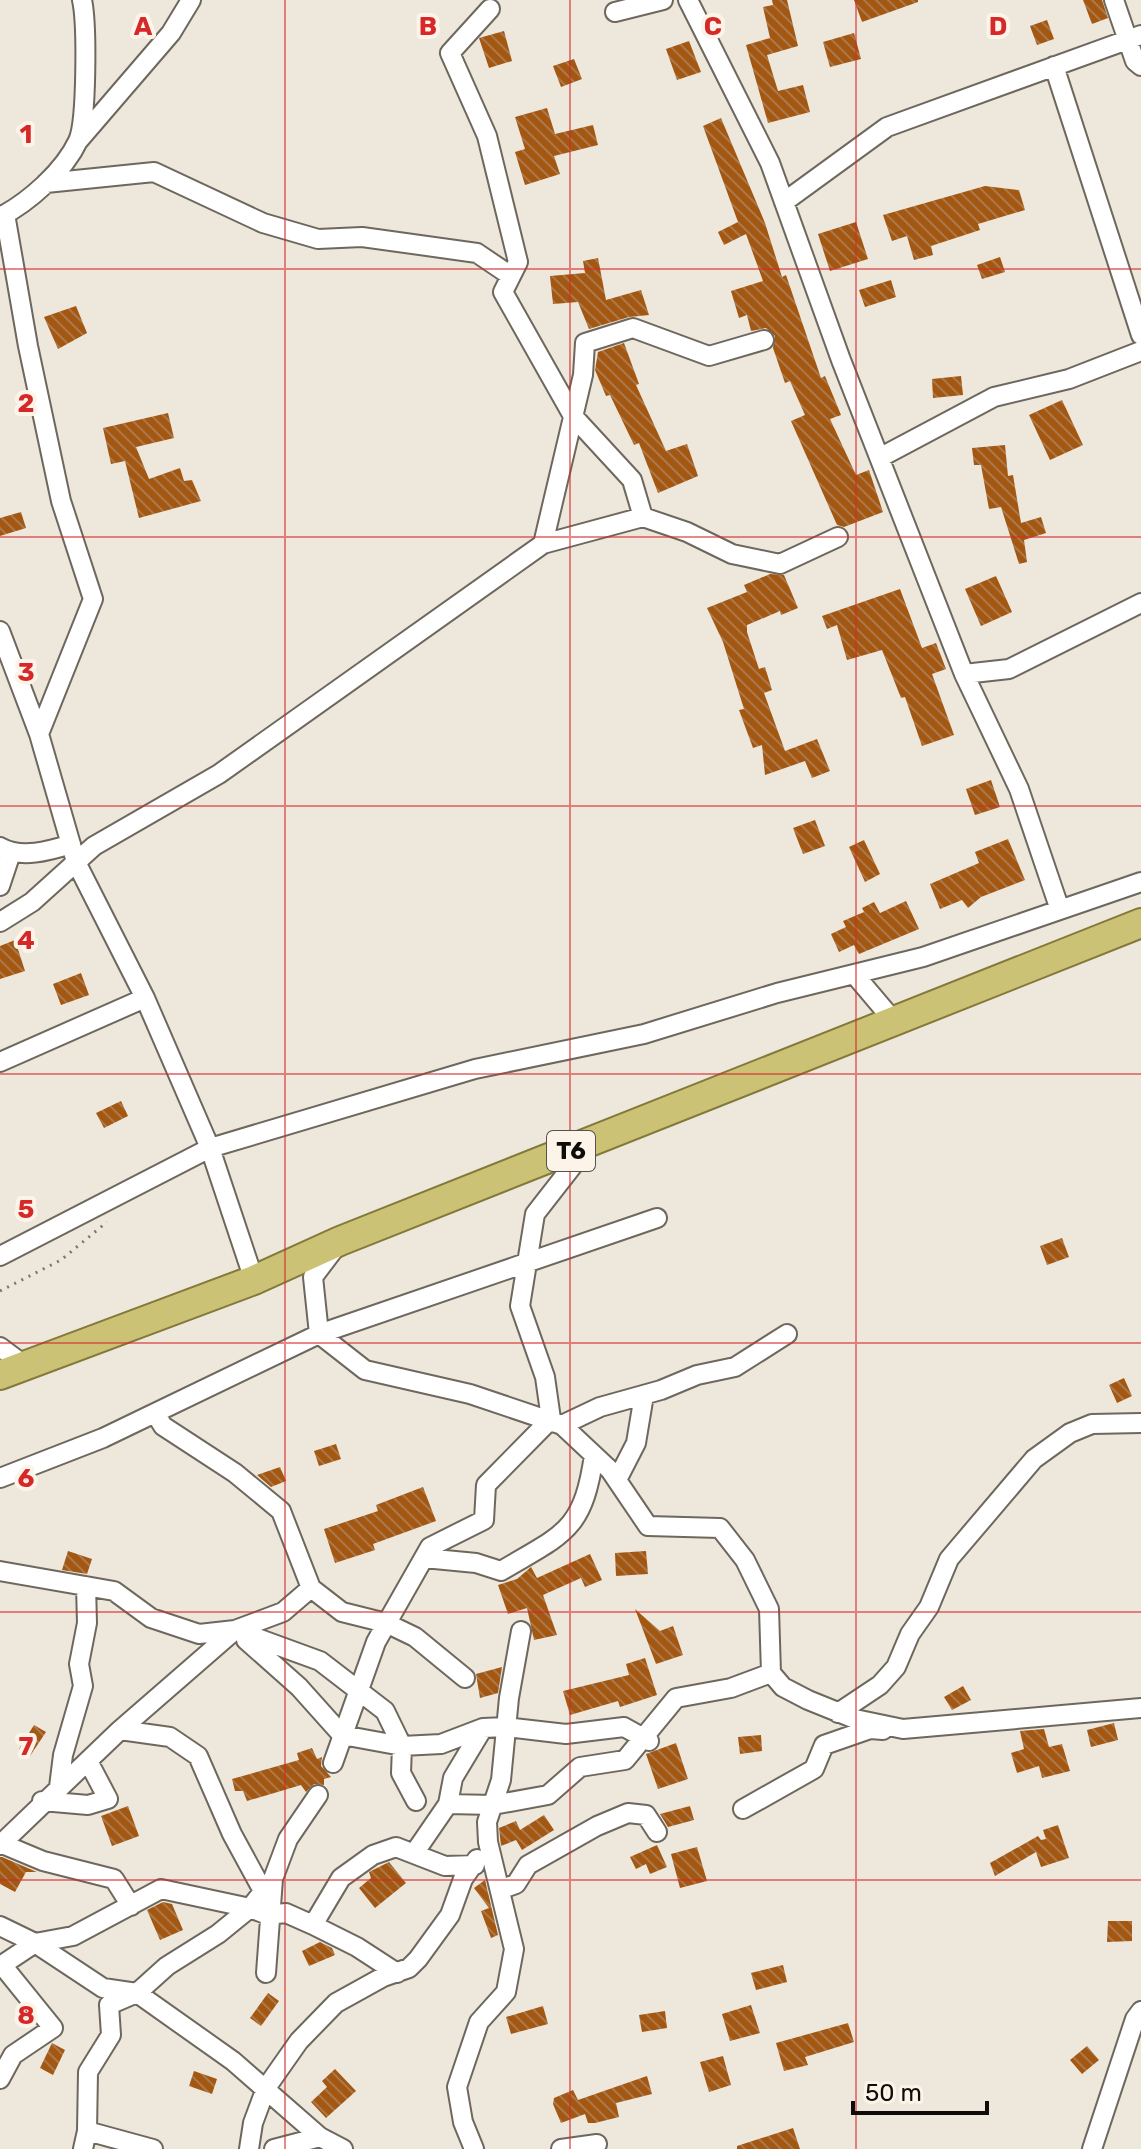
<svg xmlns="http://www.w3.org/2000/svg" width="1141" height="2149" font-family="Rubik,sans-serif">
	<defs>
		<pattern id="building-back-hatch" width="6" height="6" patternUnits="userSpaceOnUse" patternTransform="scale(2)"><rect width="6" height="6" fill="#a35711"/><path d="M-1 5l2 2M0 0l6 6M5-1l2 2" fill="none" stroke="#aa784a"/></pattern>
	</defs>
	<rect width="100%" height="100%" fill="#eee7db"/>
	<!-- building -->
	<path fill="url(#building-back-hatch)" d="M772 0H787L798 46 767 55 778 91 803 85 810 112 768 123 746 45 770 38 763 7 773 5Z
		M854 0H918V2L862 22Z
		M1083 0H1102L1108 18 1092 24Z
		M1047 20 1054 39 1037 45 1030 26Z
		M504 31 512 61 489 68 479 38Z
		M854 33 861 59 830 67 823 42Z
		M689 41 701 72 677 80 666 49Z
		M574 59 582 79 561 87 553 66Z
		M547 108 555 134 593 125 598 145 554 156 560 174 525 185 515 152 525 149 515 117Z
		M721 118 765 223 782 277 786 275 821 378 825 376 841 415 830 419 856 475 869 470 883 512 844 527 837 525 791 421 805 415 790 381 785 383 773 348 775 336 766 328 751 331 747 315 739 318 731 291 763 281 746 234 724 245 718 232 738 222 703 126Z
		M985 186 1019 190 1025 210 978 224 980 230 931 246 933 255 914 260 907 236 892 241 883 215Z
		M856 222 868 259 830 271 818 234Z
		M1000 257 1005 272 982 279 977 265Z
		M598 258 606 300 641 290 649 315 629 317 589 329 578 302 553 304 550 276 585 273 583 261Z
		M891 280 896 297 865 307 859 290Z
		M76 306 87 333 58 349 44 317Z
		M624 343 639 384 636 385 666 451 687 444 698 476 658 493 639 443 634 445 610 395 606 396 595 370 598 352Z
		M961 376 963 395 933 398 932 379Z
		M1062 400 1083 445 1050 460 1029 415Z
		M168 413 174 438 136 447 149 479 180 468 184 481 192 480 201 501 139 518 125 461 111 464 103 428Z
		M1005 445 1008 476 1013 475 1021 523 1041 517 1046 533 1024 540 1027 562 1019 564 1001 507 989 509 981 465H974L972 448Z
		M21 512 26 528 0 536V518Z
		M770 574 784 575 798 608 781 615 780 611 747 625V632L759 669 765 667 772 690 764 693 785 751 817 739 830 771 812 778 805 761 765 775 762 745 753 748 739 710 744 709 723 642 707 608 747 592 744 585Z
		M996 576 1012 612 981 626 965 589Z
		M900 589 922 648 936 643 946 669 932 674 954 735 922 746 905 697 901 698 882 650 847 660 837 625 827 629 822 616Z
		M991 780 1000 807 975 815 966 789Z
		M815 820 825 846 803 854 793 828Z
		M1008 839 1025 880 981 897 968 908 962 900 940 909 930 884 979 863 975 852Z
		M864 840 880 874 865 882 849 847Z
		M906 901 919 929 859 954 854 945 839 952 831 934 846 927 843 921 864 912 862 908 874 902 880 913Z
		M15 940 25 971 0 979V946Z
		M81 973 89 995 61 1005 53 984Z
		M121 1101 128 1116 104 1128 96 1113Z
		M1062 1238 1069 1257 1047 1265 1040 1246Z
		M1124 1378 1132 1396 1117 1403 1109 1385Z
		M336 1444 341 1459 319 1466 314 1451Z
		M280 1467 286 1481 271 1487 257 1475Z
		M423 1487 436 1521 373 1544 375 1550 335 1563 324 1529 378 1511 376 1505Z
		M68 1551 92 1559 87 1574 62 1570Z
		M646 1551 648 1574 616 1576 615 1553Z
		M590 1554 602 1580 585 1587 581 1578 543 1595 557 1635 534 1640 527 1608 508 1614 498 1585 517 1579 531 1567 537 1578Z
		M635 1609 660 1631 673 1626 683 1655 656 1664Z
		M645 1658 657 1695 620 1707 618 1701 570 1715 563 1691 629 1675 626 1664Z
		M502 1667 498 1693 480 1698 476 1674Z
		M963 1686 971 1700 952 1710 944 1697Z
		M1114 1723 1118 1740 1091 1747 1087 1730Z
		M34 1725 46 1732 30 1756 19 1749Z
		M1044 1729 1049 1747 1062 1744 1070 1771 1042 1778 1039 1766 1017 1773 1011 1753 1024 1749 1020 1731Z
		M761 1735 762 1751 740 1754 738 1737Z
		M676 1743 688 1779 658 1789 646 1754Z
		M312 1748 317 1759 322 1757 321 1766 331 1777 324 1779V1785L314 1784 306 1792 301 1785 247 1801 243 1791H235L232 1779 299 1760 297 1753Z
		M128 1806 139 1836 112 1846 101 1816Z
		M690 1806 694 1820 668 1827 660 1814Z
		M544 1815 554 1830 522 1850 516 1840 501 1846 499 1828 516 1821 520 1830Z
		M1058 1825 1069 1858 1041 1867 1036 1852 995 1876 990 1863 1038 1836 1041 1840 1046 1839 1043 1830Z
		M657 1845 667 1867 650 1874 646 1864 636 1869 630 1857Z
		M697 1847 707 1881 680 1888 671 1854Z
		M0 1857H2L37 1872H26L15 1892 0 1884Z
		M389 1862 406 1883 375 1908 359 1888 371 1878 369 1872Z
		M485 1880 498 1935 491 1938 481 1911 489 1908 474 1888Z
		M163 1902 172 1904 183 1930 160 1940 147 1910Z
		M1108 1921H1132V1941L1107 1942Z
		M320 1942 332 1948 335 1955 309 1966 302 1951Z
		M783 1965 787 1982 756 1990 751 1973Z
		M268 1993 279 2001 261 2026 250 2018Z
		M751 2005 760 2033 730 2041 722 2014Z
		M543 2006 548 2024 511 2034 506 2017Z
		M665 2011 667 2028 642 2032 639 2015Z
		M848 2023 854 2042 805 2057 808 2065 784 2071 776 2043Z
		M52 2043 65 2050 53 2075 40 2068Z
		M1087 2046 1099 2060 1082 2074 1070 2060Z
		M723 2056 731 2085 709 2092 700 2062Z
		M335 2069 356 2091 326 2118 311 2102 327 2087 322 2081Z
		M194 2071 217 2079 212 2094 189 2086Z
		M647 2076 652 2094 616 2103 619 2117 595 2123H588L585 2114 561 2123 553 2104 554 2098 573 2090 578 2100Z
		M793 2128 800 2149H737V2146Z"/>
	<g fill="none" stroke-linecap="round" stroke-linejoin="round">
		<!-- minor casing -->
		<g stroke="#6e675d" stroke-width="22">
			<path id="minor" d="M688 0 770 163 841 360 964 674 1009 669 1141 603
				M1114 0 1135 61 1141 66
				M490 9 450 53 487 136 518 262 503 292 573 416 632 480 643 517
				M615 12 663 0
				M1054 66 1141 335
				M79 140 171 33 191 0
				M46 183 154 172 263 223 318 239 362 237 477 253 511 276
				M784 202 887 127 1141 35
				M5 214 28 346 61 501 93 599 39 734
				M0 217C29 202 64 171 78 141 87 121 87 23 82 0
				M881 457 994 397 1069 379 1141 351
				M543 544 643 517 687 532 732 554 780 564 838 537
				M0 631 39 734 76 862 145 998 210 1148 254 1280 265 1278
				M964 674 1019 789 1059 907
				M0 847C21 859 49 851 71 844
				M0 886 11 853
				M0 922 32 902 94 846 219 774 543 544 583 375 585 343 633 328 709 356 764 340
				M854 974 893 1020
				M0 1062 145 998
				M338 1244 313 1277 319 1334 365 1370 470 1394 562 1425 610 1470 648 1526 720 1528 745 1560 769 1609 771 1673 731 1688 676 1698 625 1760 580 1767 548 1795 493 1805 448 1804 415 1852
				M0 1256 210 1148 475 1069 644 1034 777 993 923 957 1141 882
				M0 1347 24 1365
				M155 1413 163 1426 235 1473 281 1511 311 1588 342 1612 386 1623 415 1637 465 1678
				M551 1419 545 1377 520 1306 535 1214 588 1146
				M562 1425 600 1407 661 1390 697 1375 735 1367 787 1334
				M0 1478 103 1438 319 1334 657 1218
				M617 1480 636 1443 644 1395
				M424 1558 476 1563 501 1571C563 1534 583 1532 594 1455
				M0 1571 114 1591 151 1618 199 1634 235 1630 320 1661 385 1711 402 1746 401 1773 416 1801
				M246 1640 299 1687 342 1735 402 1746 441 1744 483 1728 506 1727 566 1734 624 1727 649 1741
				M771 1673 783 1687 808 1700 855 1719 903 1729 1141 1708
				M838 1713 880 1685 896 1667 910 1634 929 1607 949 1559 1034 1459 1070 1433 1092 1424 1141 1423
				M120 1730 170 1737 198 1756 232 1834 263 1891
				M333 1763 376 1642 430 1547 484 1520 486 1485 551 1419
				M59 1787 63 1755 83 1686 79 1664 87 1623 86 1586
				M42 1801 88 1805 108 1799 88 1761
				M448 1804 453 1778 483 1728
				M743 1809 814 1769 824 1745 870 1729 883 1730
				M0 1843 43 1861 114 1879 131 1906
				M0 1845 120 1730 235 1630 283 1612 311 1588
				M502 1889 516 1884 528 1865 597 1826 628 1813 646 1815 657 1832
				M313 1925 357 1947 397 1973
				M0 1926 35 1943 103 1988 137 1993 233 2061 320 2137 343 2149
				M266 1973 273 1879 288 1839 318 1795
				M0 2079 13 2055 53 2028 2 1965 35 1943 73 1936 161 1889 250 1908 268 1915 286 1913 313 1925 341 1878 373 1855 396 1847 445 1866 475 1865
				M87 2131 153 2149
				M83 2149 87 2131 88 2072 111 2035 109 2005 137 1993 167 1966 218 1934 250 1908 273 1879
				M249 2149 253 2123 266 2088 299 2041 336 2003 383 1977 409 1968 418 1959 450 1915 463 1879 477 1859
				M274 2149 320 2137
				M474 2149 463 2122 457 2087 479 2022 506 1992 514 1949 488 1842 487 1822 501 1780 509 1698 521 1631
				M561 2149 597 2144
				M1092 2149 1135 2019 1141 2011"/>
		</g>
		<!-- trunk casing -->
		<g stroke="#82793a" stroke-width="32">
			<path id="trunk" d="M0 1375 254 1280 340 1241 1141 923"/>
		</g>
		<!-- path -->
		<path stroke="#7b776f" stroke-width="3" stroke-dasharray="2 6" stroke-linecap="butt" d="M0 1291 61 1260 107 1222"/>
		<!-- minor -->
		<use href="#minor" stroke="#fff" stroke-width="18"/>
		<!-- trunk -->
		<use href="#trunk" stroke="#ccc276" stroke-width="28"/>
	</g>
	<!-- grid -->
	<path fill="none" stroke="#d62828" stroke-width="2" stroke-opacity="0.55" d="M285 0V2149M570 0V2149M856 0V2149M0 269H1141M0 537H1141M0 806H1141M0 1074H1141M0 1343H1141M0 1612H1141M0 1880H1141"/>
	<g text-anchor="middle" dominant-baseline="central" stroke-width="8" stroke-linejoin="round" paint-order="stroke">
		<!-- shield labels -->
		<rect fill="#fcf4e8" stroke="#56524c" stroke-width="2" x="547" y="1131" width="48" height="40" rx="6"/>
		<g font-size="24" font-weight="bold" fill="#0f0d09">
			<text x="571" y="1151">T6</text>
		</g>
	</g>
	<g font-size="26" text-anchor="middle" font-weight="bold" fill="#d62828" stroke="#fcf4e8" stroke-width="8" stroke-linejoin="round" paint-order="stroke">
		<text x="143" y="35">A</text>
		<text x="428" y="35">B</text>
		<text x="713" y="35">C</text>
		<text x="998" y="35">D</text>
		<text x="26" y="143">1</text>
		<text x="26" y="412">2</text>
		<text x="26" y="681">3</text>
		<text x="26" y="949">4</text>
		<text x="26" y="1218">5</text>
		<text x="26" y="1487">6</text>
		<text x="26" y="1755">7</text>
		<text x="26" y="2024">8</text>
	</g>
	<!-- scale -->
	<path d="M853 2101v12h134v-12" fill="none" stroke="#0f0d09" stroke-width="4"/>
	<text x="865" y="2101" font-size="24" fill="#0f0d09" stroke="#fcf4e8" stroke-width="6" paint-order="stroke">50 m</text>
</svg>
